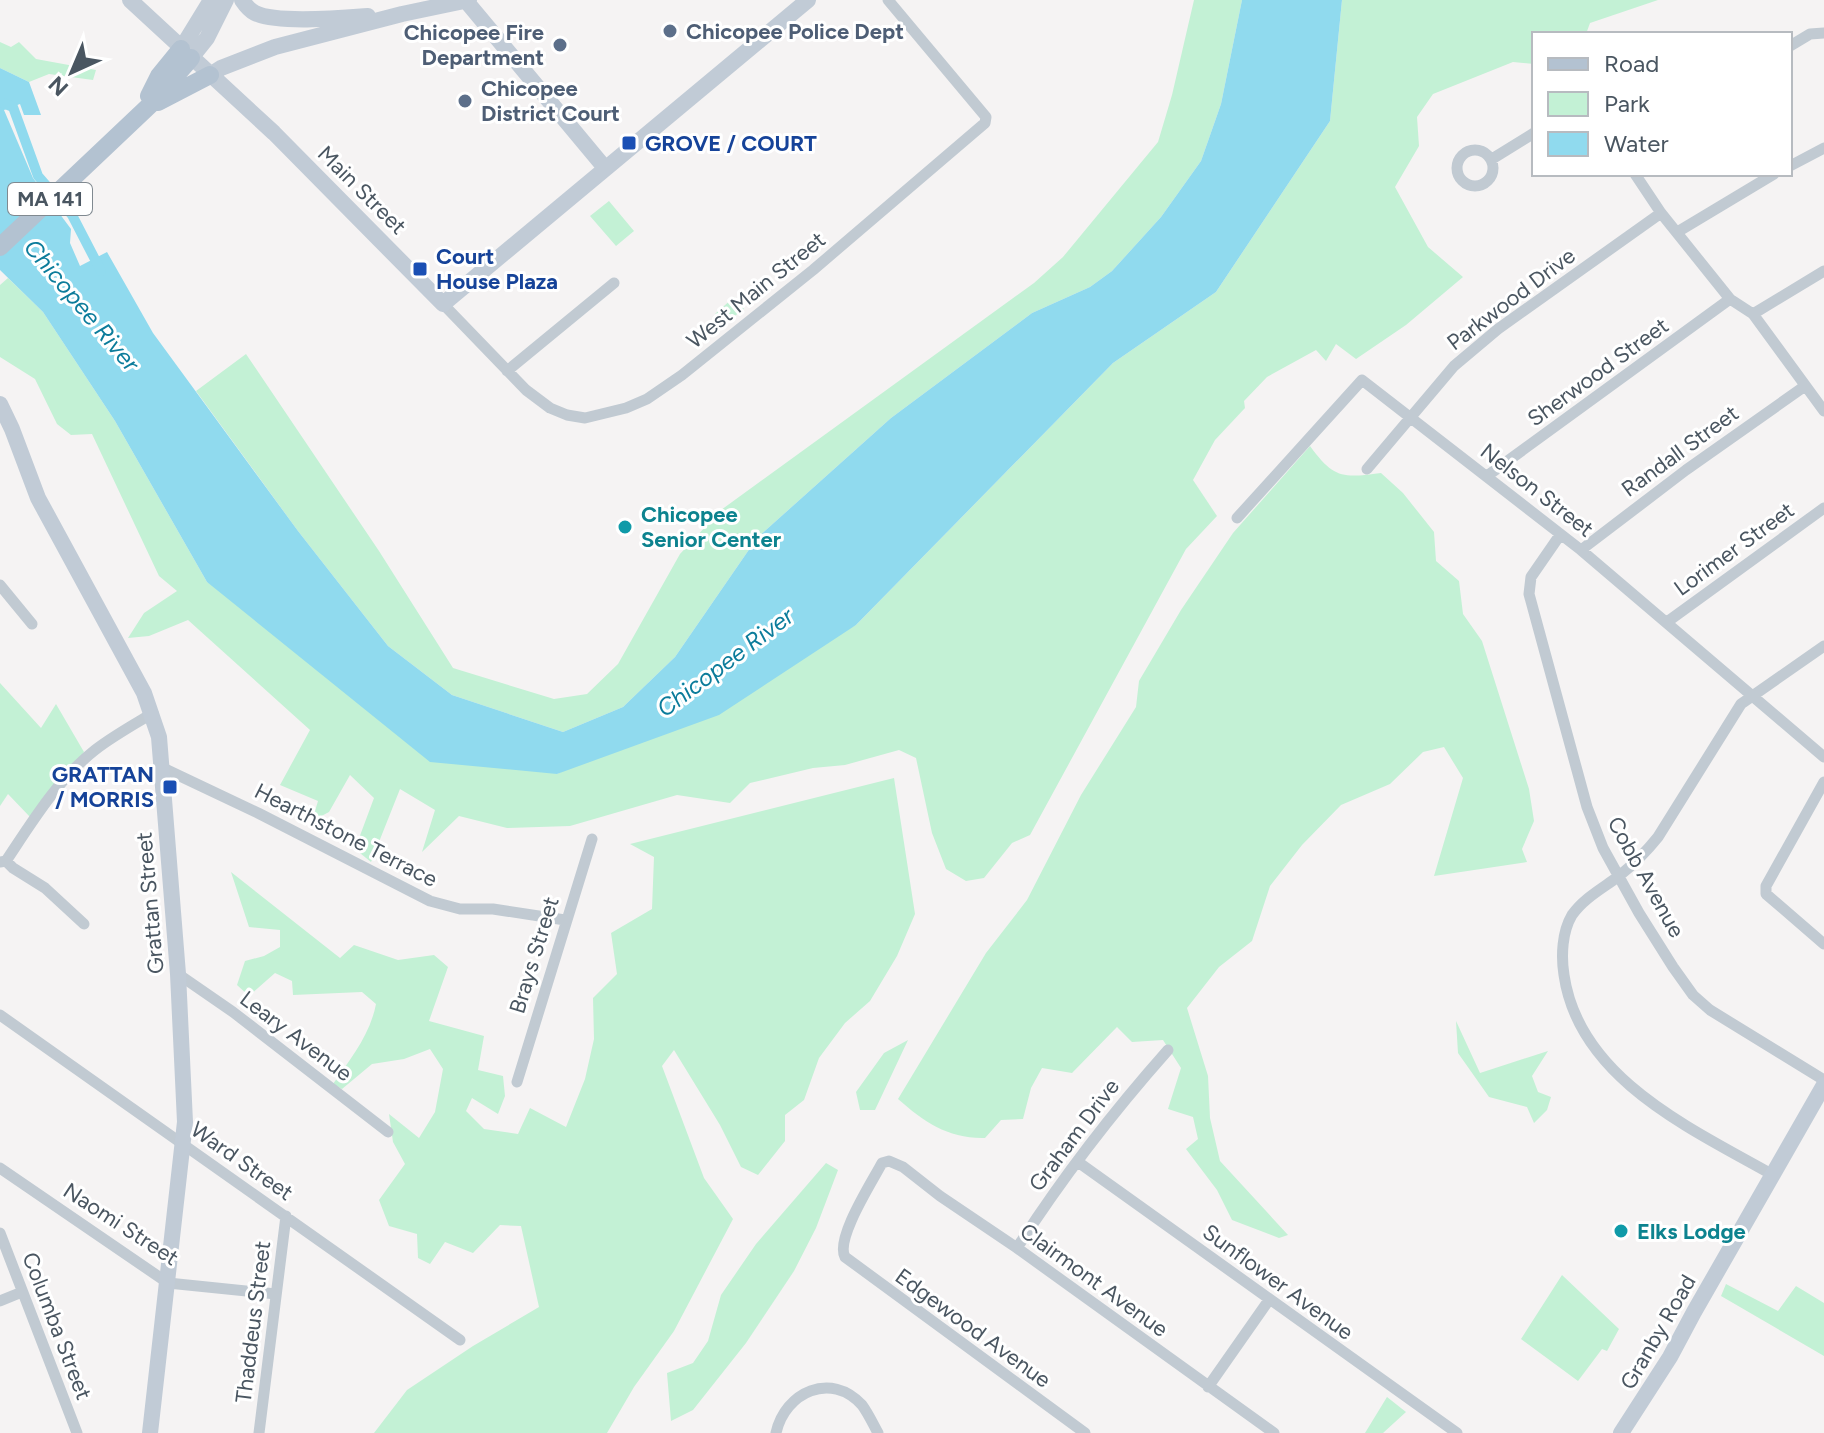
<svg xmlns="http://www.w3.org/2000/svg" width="1824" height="1433" font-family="Figtree,sans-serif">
	<rect width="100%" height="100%" fill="#f5f3f3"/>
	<!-- green -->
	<path fill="#c3f1d5" d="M1194 0H1242L1221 104 1201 161 1161 217 1112 271 1090 287 1032 313 891 418 757 538 675 657 623 707 563 732 452 695 388 646 298 531 196 391 246 354 379 551 453 668 554 699 587 694 618 664 680 554 721 510 1034 283 1063 257 1158 142 1172 95Z
		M1342 0H1658L1590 23 1586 34H1534V64L1513 62 1433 94 1417 117 1419 146 1395 187 1428 247 1463 277 1406 325 1356 359 1336 344 1326 361 1316 350 1267 377 1244 401 1245 408 1215 440 1193 480 1217 516 1186 549 1030 835 1012 843 984 878 966 881 946 869 932 833 916 758 899 750 845 765 813 768 750 783 730 803 677 795 570 826 507 828 459 816 422 852 435 810 400 789 371 862 355 849 374 798 350 775 329 812 312 821 318 801 280 785 310 730 188 620 149 636 128 638 144 613 177 591 159 576 92 434 71 435 57 424 35 379 0 357V285L8 278 43 312 115 421 207 582 557 774 856 625 1113 363 1216 292 1330 121Z
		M0 42 11 47 19 42 36 59 96 70 93 80 49 74 29 82 0 68Z
		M609 201 634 231 616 246 590 216Z
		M734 297 744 309 724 324 715 314Z
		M1310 446C1334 479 1343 478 1381 473L1403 493 1434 532 1436 561 1459 581 1463 614 1482 641 1529 789 1534 821 1522 849 1527 862 1434 876 1463 778 1444 747 1423 752 1390 784 1341 805 1302 845 1270 886 1252 941 1219 967 1187 1008 1208 1076 1210 1118 1220 1161 1288 1235 1279 1238 1232 1220 1217 1190 1186 1149 1198 1139 1193 1117 1168 1109 1181 1068 1163 1040 1132 1042 1117 1027 1072 1073 1042 1068 1031 1088 1023 1119 1001 1120 985 1138C949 1139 924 1122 898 1099L986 953 1027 900 1081 795 1136 707 1139 681 1181 610 1233 533Z
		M0 683 41 728 56 704 84 752 30 817 8 794 0 806Z
		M894 778 915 914 897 956 870 1001 845 1023 819 1058 804 1100 785 1115V1141L758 1175 741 1167 720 1125 674 1050 662 1066 704 1178 733 1219 674 1331 634 1387 607 1433H374L407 1390 473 1346 539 1307 521 1226 500 1225 473 1253 445 1242 430 1264 418 1258 417 1234 389 1226 379 1200 405 1164 393 1142 389 1114 419 1138 435 1112 443 1069 430 1049 404 1059 372 1064 342 1089 333 1084C351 1058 370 1035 376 1004L362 992 293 995 292 981 275 973 249 996 237 985 245 961 264 956 280 947V930L249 927 231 872 340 958 354 945 398 960 434 955 448 967 429 1021 484 1036 478 1070 503 1076 505 1096 498 1114 472 1098 466 1111 484 1129 518 1134 530 1108 566 1127 585 1079 594 1039 593 998 617 974 611 933 652 909 654 857 630 844Z
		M1456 1021 1480 1073 1548 1051 1532 1076 1538 1092 1551 1097 1547 1110 1534 1123 1527 1107 1489 1097 1458 1053Z
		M908 1040 875 1110H860L856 1092 884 1053Z
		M826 1163 838 1170 816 1228 794 1271 746 1343 693 1410 671 1421 667 1373 693 1363 708 1341 721 1295 756 1244Z
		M1562 1275 1619 1329 1607 1351 1602 1349 1578 1381 1521 1339Z
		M1726 1284 1778 1311 1796 1286 1824 1303V1356L1721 1296Z
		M1387 1397 1406 1412 1383 1433H1365Z"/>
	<!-- water -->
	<path fill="#90daee" d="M1242 0H1342L1330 121 1216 292 1113 363 856 625 719 715 557 774 430 762 207 582 115 421 43 312 0 270V68L29 82 41 115H24L20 104 4 110 33 178 71 229 70 243 80 266 107 252 153 333 298 531 388 646 452 695 563 732 623 707 675 657 757 538 891 418 1032 313 1090 287 1112 271 1161 217 1201 161 1221 104Z"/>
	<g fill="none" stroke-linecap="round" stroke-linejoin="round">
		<!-- canal -->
		<path stroke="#90daee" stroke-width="10" d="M0 102 13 107 38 176 72 215 101 271"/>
		<!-- street -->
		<path stroke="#c1cad2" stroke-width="11" d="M1790 46 1810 34 1824 33
			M1457 168a18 18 0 1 1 36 0a18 18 0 1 1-36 0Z
			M1492 159 1534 133
			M1790 166 1824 148
			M1635 174 1661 213 1730 299 1753 314 1824 411
			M1679 231 1774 174
			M443 304 526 390 550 408 567 415 585 418 626 408 647 399 682 375 813 270 985 123 986 117 888 0
			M1753 314 1824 271
			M507 371 614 283
			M1367 469 1454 366 1498 329 1661 213
			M1487 476 1730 299
			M1237 518 1362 380 1581 550 1824 757
			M1560 535 1531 577 1529 594 1587 807 1603 848 1639 913 1673 967 1693 995 1710 1010 1824 1080
			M1581 550 1686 470 1805 386
			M0 585 32 624
			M1667 622 1824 508
			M163 768 258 813 430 901 460 909H493L565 920
			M1824 782 1766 886V894L1824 944
			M6 861C32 822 58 779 95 750 113 736 133 725 153 713
			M0 862 6 861 13 868 45 888 84 924
			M178 974 233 1012 388 1132
			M0 1015 460 1340
			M517 1082 592 839
			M1078 1162 1457 1433
			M0 1168 168 1283 276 1294
			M1773 1175C1692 1129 1579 1079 1564 975 1561 956 1562 932 1572 915 1584 898 1603 888 1619 876 1634 864 1646 852 1658 837L1741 704 1824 646
			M0 1233 77 1433
			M1017 1248C1062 1178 1113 1112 1168 1050
			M0 1301 22 1292
			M1208 1387 1269 1300
			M259 1433 286 1216
			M776 1433C785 1392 831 1371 862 1405 868 1413 873 1424 878 1433
			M1085 1433 845 1257C835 1239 872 1182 882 1163L889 1161 903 1167 940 1196 1017 1248 1274 1433"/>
		<!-- secondary -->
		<path stroke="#c1cbd6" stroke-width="16" d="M130 0 274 133 443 304 808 0
			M242 0C246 6 249 10 255 13 277 24 343 18 368 16
			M466 1 605 168
			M181 49 211 0
			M191 58 207 38 226 0
			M210 75 221 68 275 47 402 14 469 0
			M0 404 12 429 38 498 144 693 159 737 178 974 185 1122 150 1433
			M1621 1433 1670 1357 1694 1312 1824 1085"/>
		<!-- primary -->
		<path stroke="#b3c2d1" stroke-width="18" d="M149 96 159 76 181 49
			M158 102 210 75
			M0 247 151 104 191 58"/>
	</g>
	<!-- markers -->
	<g fill="#5c6f8a" stroke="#fff" stroke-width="3">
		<circle cx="670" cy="31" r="8"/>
		<circle cx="560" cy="45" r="8"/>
		<circle cx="465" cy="101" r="8"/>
	</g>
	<g fill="#1a4fb4" stroke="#fff" stroke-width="3">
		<rect x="621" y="135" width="16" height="16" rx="4"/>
		<rect x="412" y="261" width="16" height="16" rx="4"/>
		<rect x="162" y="779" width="16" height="16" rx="4"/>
	</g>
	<g fill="#0f9aa8" stroke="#fff" stroke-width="3">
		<circle cx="625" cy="527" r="8"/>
		<circle cx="1621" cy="1231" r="8"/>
	</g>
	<g text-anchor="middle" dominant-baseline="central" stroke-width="6" stroke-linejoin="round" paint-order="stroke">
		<!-- shield labels -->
		<rect fill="#fff" stroke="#808990" stroke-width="2" x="8" y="183" width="84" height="32" rx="6"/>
		<g font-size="20" font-weight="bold" fill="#4a5661">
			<text x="50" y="199">MA 141</text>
		</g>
		<!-- service labels -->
		<g font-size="22" font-weight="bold" fill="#4e5e75" stroke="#fff" text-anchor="start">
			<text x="686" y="31">Chicopee Police Dept</text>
			<text x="544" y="32" text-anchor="end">Chicopee Fire<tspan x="544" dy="25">Department</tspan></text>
			<text x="481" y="88">Chicopee<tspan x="481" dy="25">District Court</tspan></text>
		</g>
		<!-- transit labels -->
		<g font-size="22" font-weight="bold" fill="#164399" stroke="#fff" text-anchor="start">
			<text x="645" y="143">GROVE / COURT</text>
			<text x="436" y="256">Court<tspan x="436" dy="25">House Plaza</tspan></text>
			<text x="154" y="774" text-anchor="end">GRATTAN<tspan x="154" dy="25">/ MORRIS</tspan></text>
		</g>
		<!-- street labels -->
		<g font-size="22" fill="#4a5661" stroke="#fff">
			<text transform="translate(362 190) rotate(45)">Main Street</text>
			<text transform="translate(756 290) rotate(-39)">West Main Street</text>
			<text transform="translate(1511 299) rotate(-37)">Parkwood Drive</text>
			<text transform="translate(1598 372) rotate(-36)">Sherwood Street</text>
			<text transform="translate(1680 451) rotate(-36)">Randall Street</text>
			<text transform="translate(1537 490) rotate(38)">Nelson Street</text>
			<text transform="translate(1734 549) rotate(-36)">Lorimer Street</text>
			<text transform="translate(346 835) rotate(27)">Hearthstone Terrace</text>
			<text transform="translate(1646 877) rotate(61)">Cobb Avenue</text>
			<text transform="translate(150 903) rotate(-95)">Grattan Street</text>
			<text transform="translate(534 955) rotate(-73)">Brays Street</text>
			<text transform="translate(296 1036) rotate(37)">Leary Avenue</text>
			<text transform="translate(1074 1135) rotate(-53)">Graham Drive</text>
			<text transform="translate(242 1161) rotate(35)">Ward Street</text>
			<text transform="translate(121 1224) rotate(33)">Naomi Street</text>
			<text transform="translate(1094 1280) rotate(36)">Clairmont Avenue</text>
			<text transform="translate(1278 1282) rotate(36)">Sunflower Avenue</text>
			<text transform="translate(253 1322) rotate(-83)">Thaddeus Street</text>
			<text transform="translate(57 1326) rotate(69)">Columba Street</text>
			<text transform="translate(973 1328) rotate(36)">Edgewood Avenue</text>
			<text transform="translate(1658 1332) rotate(-60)">Granby Road</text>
		</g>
		<!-- culture labels -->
		<g font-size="22" font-weight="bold" fill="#0d838f" stroke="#fff" text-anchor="start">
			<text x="641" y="514">Chicopee<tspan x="641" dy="25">Senior Center</tspan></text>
			<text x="1637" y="1231">Elks Lodge</text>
		</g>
		<!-- water labels -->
		<g font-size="24" font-style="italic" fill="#0c7c9b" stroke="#fff">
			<text transform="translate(82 305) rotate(50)">Chicopee River</text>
			<text transform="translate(725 662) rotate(-37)">Chicopee River</text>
		</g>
	</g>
	<!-- legend -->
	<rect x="1532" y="32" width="260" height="144" fill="#ffffff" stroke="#b7bbc0" stroke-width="2"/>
	<rect x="1548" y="58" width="40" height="12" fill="#b3c2d1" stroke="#b7bbc0" stroke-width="2"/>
	<text x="1604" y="72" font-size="24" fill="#4a5661">Road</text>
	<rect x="1548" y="92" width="40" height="24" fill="#c3f1d5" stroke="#b7bbc0" stroke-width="2"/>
	<text x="1604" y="112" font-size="24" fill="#4a5661">Park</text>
	<rect x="1548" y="132" width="40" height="24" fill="#90daee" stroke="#b7bbc0" stroke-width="2"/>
	<text x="1604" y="152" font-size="24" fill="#4a5661">Water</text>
	<!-- north arrow -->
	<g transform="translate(72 72) rotate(224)" stroke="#ffffff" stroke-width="6" paint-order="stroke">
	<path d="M0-6L14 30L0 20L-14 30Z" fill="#4a5661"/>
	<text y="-12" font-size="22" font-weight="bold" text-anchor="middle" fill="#4a5661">N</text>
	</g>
</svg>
